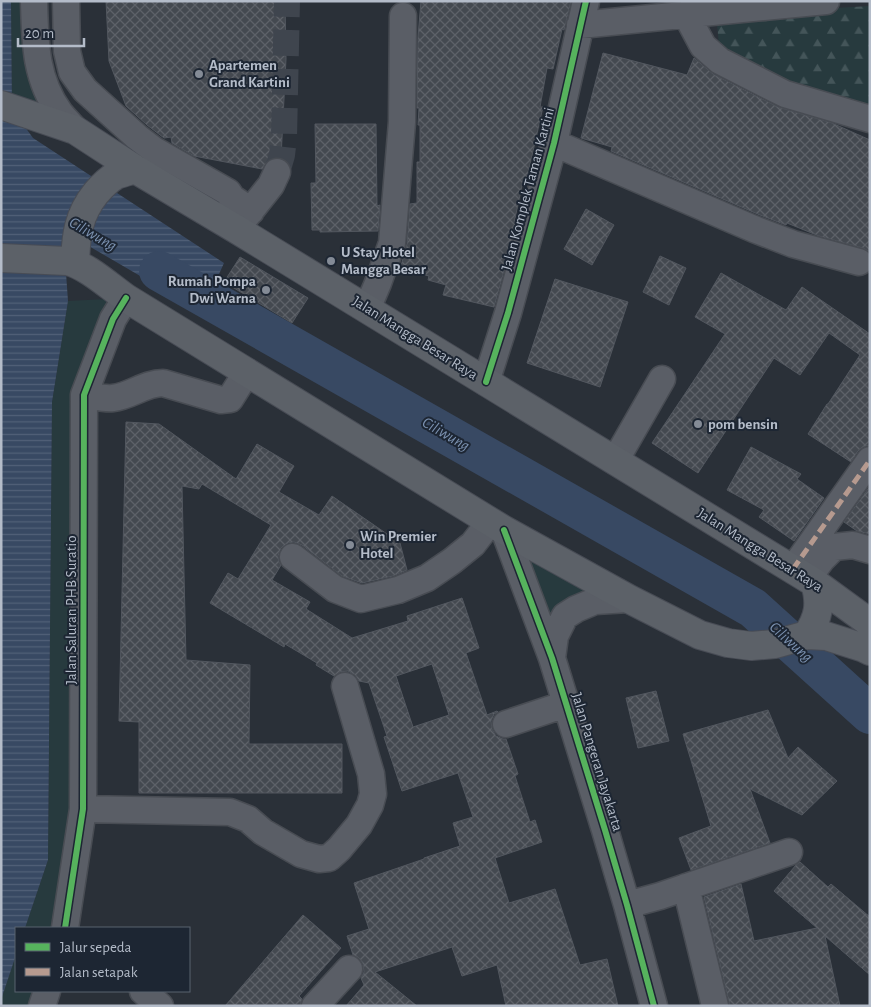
<svg xmlns="http://www.w3.org/2000/svg" width="871" height="1007" font-family="'Alegreya Sans',sans-serif">
	<defs>
		<pattern id="forest-firs" width="22" height="20" patternUnits="userSpaceOnUse" patternTransform="scale(1.25)"><rect width="22" height="20" fill="#273a3e"/><path d="M5 1l3.5 6h-7zM16 11l3.5 6h-7z" fill="#445559"/></pattern>
		<pattern id="water-rules" width="6" height="5" patternUnits="userSpaceOnUse" patternTransform="scale(1.25)"><rect width="6" height="5" fill="#384963"/><path d="M0 2.5h6" fill="none" stroke="#526178"/></pattern>
		<pattern id="building-cross-hatch" width="8" height="8" patternUnits="userSpaceOnUse" patternTransform="scale(1.25)"><rect width="8" height="8" fill="#444950"/><path d="M0 0l8 8M0 8l8-8" fill="none" stroke="#5d6168"/></pattern>
	</defs>
	<rect width="100%" height="100%" fill="#2a3038"/>
	<!-- grass -->
	<path fill="#273a3e" d="M11 1H35L60 112 12 109Z
		M126 298 84 395 83 809 65 928H25L48 860 52 402 68 301Z
		M504 530 629 599 595 601 556 636Z
		M16 955V991H47L42 1006H1V1000Z"/>
	<!-- forest -->
	<path fill="url(#forest-firs)" d="M870 6V112L774 83 720 54 716 15Z"/>
	<!-- water -->
	<path fill="url(#water-rules)" d="M1 1H11L12 109 33 138 224 263 202 312 63 231 68 301 52 402 48 860 25 928H16V955L1 1000Z"/>
	<g fill="none" stroke-linecap="round" stroke-linejoin="round">
		<!-- river -->
		<path stroke="#384963" stroke-width="40" d="M159 271 753 608 870 714"/>
	</g>
	<!-- building -->
	<path fill="url(#building-cross-hatch)" stroke="#52575f" fill-rule="evenodd" d="M106 1H285L286 59 281 158 275 157 269 160 262 169 194 156 172 143 171 137 164 138 147 125 126 106 109 61Z
		M421 1H571L564 30 562 29 553 69 547 68 540 107H543L526 182 523 181 514 223 517 224 494 307 443 295 446 285 428 280 429 276 413 272V270L401 266 407 244 410 204 417 203V162H420V125H418L419 108H417L418 37Z
		M603 53 687 75 694 58 713 74 778 107 832 123 870 140V252L863 248 819 236 787 223 786 225 760 215 611 151 612 147 581 138Z
		M315 124H376L377 206 380 205 378 231 320 232V230H312L311 183H316Z
		M586 209 614 225 592 265 564 249Z
		M660 256 686 268 669 305 643 292Z
		M240 257 308 298 292 323 224 282Z
		M721 273 786 310 802 287 870 334V445L863 447 858 451 851 462 808 434 827 404H828L860 355 829 333 800 375 774 358 698 473 652 443 725 334 695 317Z
		M555 279 628 302 600 387 527 363Z
		M126 422 159 424 236 479 257 444 294 466 279 492 319 515 332 496 400 543 407 570 393 576 362 583 342 576 302 545 294 542 288 543 281 548 278 556 279 562 281 565 272 580 310 602 306 609 352 638 408 621 407 616 462 598 479 648 466 653 487 715 497 711 498 712 494 714 491 721 492 729 496 736 503 739H506L518 774 515 776 530 822 535 820 542 842 495 858 509 903 555 889 580 965 607 959 618 1006H506L497 965 462 976 452 947 375 972 417 1006H346L364 985 361 978 364 972 363 964 359 958 353 955 347 936 369 929 354 883 424 859V858L460 846 453 823 473 817 458 773 402 791 384 737 387 736 369 683 359 681 355 675 348 671 340 672 334 676 316 665 317 663 285 644 284 647 210 603 228 573 238 579 271 525 202 484 199 489 182 486 186 660 250 665 249 744H342V793H139V722L119 721ZM432 664 449 715 413 727 396 676Z
		M751 447 801 474 797 479 824 498 794 541 759 517 764 510 727 490Z
		M870 486V534L857 531 844 522Z
		M656 691 669 741 638 748 626 698Z
		M768 710 788 758 798 747 837 781 802 815 750 789 770 843 691 870 679 838 711 826 683 734Z
		M800 862 828 887 831 884 870 917V975L825 936 840 1006H730L704 897 741 884 754 941 817 928 774 891 796 865Z
		M303 915 341 948 299 996 302 999 300 1006H225Z"/>
	<g fill="none" stroke-linecap="round" stroke-linejoin="round">
		<!-- minor-tunnel -->
		<path stroke="#3f454e" stroke-width="26" stroke-dasharray="26 13" stroke-linecap="butt" d="M277 172 282 155 284 138 287 1"/>
		<!-- minor casing -->
		<g stroke="#484c53" stroke-width="29">
			<path id="minor" d="M34 1C35 41 35 79 60 113 65 119 70 124 75 130
				M66 1 67 51 72 72 85 90 137 137 154 150 228 192 232 198 251 211
				M686 14 703 46 720 61 785 94 870 119
				M580 25 826 1
				M554 143 754 229 793 244 859 262
				M240 224 271 185 277 172
				M367 309 378 283 392 243 402 122 403 16
				M486 382 508 313 554 143 586 1
				M84 395C93 396 104 399 113 398 131 396 145 383 163 383L221 400 230 399 247 372
				M615 461 662 379
				M504 530 552 658 605 830 627 905 654 1006
				M293 557 335 589 361 599 398 590 427 578 452 561 473 544 490 522
				M793 569 870 460
				M808 578 822 559 834 547 853 545 870 550
				M552 658 555 636 565 616 576 609 595 601 629 599
				M506 724 566 704
				M83 809 230 812 248 819 263 832 301 854 319 859 329 858 339 849 359 825 370 805 373 794 371 774 345 686
				M686 887 715 1006
				M627 905 660 896 789 852
				M65 928 83 809 84 395 113 319 126 298
				M143 991 160 1006
				M42 1006 47 991
				M315 1006 349 969"/>
		</g>
		<!-- major casing -->
		<g stroke="#484c55" stroke-width="30">
			<path id="major" d="M1 105 75 130 135 169 236 229 815 583 870 623
				M1 258 67 261C86 265 109 286 126 298L504 530 629 599 700 635 728 643 751 646 775 644 807 635 826 636 864 648 870 651
				M75 262C76 236 78 215 96 193 102 186 108 180 116 175 122 173 129 171 135 169
				M807 635C819 617 821 604 815 583"/>
		</g>
		<!-- minor -->
		<use href="#minor" stroke="#5a5e66" stroke-width="26"/>
		<!-- major -->
		<use href="#major" stroke="#5c6168" stroke-width="28"/>
		<!-- quiet -->
		<path stroke="#b69a8f" stroke-width="5" stroke-dasharray="10 5" stroke-linecap="butt" d="M793 569 870 460"/>
		<!-- cycleway casing -->
		<g stroke="#1d2633" stroke-width="9">
			<path id="cycleway" d="M486 382 508 313 554 143 586 1
				M504 530 552 658 605 830 627 905 654 1006
				M65 928 83 809 84 395 113 319 126 298"/>
		</g>
		<!-- cycleway -->
		<use href="#cycleway" stroke="#56b35d" stroke-width="6"/>
	</g>
	<!-- markers -->
	<g fill="#848b96" stroke="#1d2633" stroke-width="2">
		<circle cx="199" cy="74" r="5"/>
		<circle cx="331" cy="261" r="5"/>
		<circle cx="266" cy="290" r="5"/>
		<circle cx="698" cy="424" r="5"/>
		<circle cx="350" cy="545" r="5"/>
	</g>
	<g text-anchor="middle" dominant-baseline="central" stroke-width="4" stroke-linejoin="round" paint-order="stroke">
		<!-- poi labels -->
		<g font-size="15" font-weight="bold" fill="#b4bcc9" stroke="#1d2633" text-anchor="start">
			<text x="209" y="65">Apartemen<tspan x="209" dy="17">Grand Kartini</tspan></text>
			<text x="341" y="252">U Stay Hotel<tspan x="341" dy="17">Mangga Besar</tspan></text>
			<text x="256" y="281" text-anchor="end">Rumah Pompa<tspan x="256" dy="17">Dwi Warna</tspan></text>
			<text x="708" y="424">pom bensin</text>
			<text x="360" y="536">Win Premier<tspan x="360" dy="17">Hotel</tspan></text>
		</g>
		<!-- street labels -->
		<g font-size="15" fill="#b4bcc9" stroke="#1d2633">
			<text transform="translate(528 189) rotate(-75)">Jalan Komplek Taman Kartini</text>
			<text transform="translate(415 338) rotate(32)">Jalan Mangga Besar Raya</text>
			<text transform="translate(760 550) rotate(32)">Jalan Mangga Besar Raya</text>
			<text transform="translate(71 610) rotate(-90)">Jalan Saluran PHB Suratio</text>
			<text transform="translate(597 762) rotate(73)">Jalan Pangeran Jayakarta</text>
		</g>
		<!-- water labels -->
		<g font-size="16" font-style="italic" fill="#7c92b1" stroke="#1d2633">
			<text transform="translate(93 234) rotate(30)">Ciliwung</text>
			<text transform="translate(446 434) rotate(30)">Ciliwung</text>
			<text transform="translate(791 642) rotate(42)">Ciliwung</text>
		</g>
	</g>
	<!-- border -->
	<rect width="871" height="1007" fill="none" stroke="#b4bcc9" stroke-width="5"/>
	<!-- legend -->
	<rect x="15" y="927" width="175" height="65" fill="#1d2633" stroke="#59626f"/>
	<rect x="25" y="943" width="25" height="8" fill="#56b35d" stroke="#59626f"/>
	<text x="60" y="952" font-size="15" fill="#b4bcc9">Jalur sepeda</text>
	<rect x="25" y="968" width="25" height="8" fill="#b69a8f" stroke="#59626f"/>
	<text x="60" y="977" font-size="15" fill="#b4bcc9">Jalan setapak</text>
	<!-- scale -->
	<path d="M18 38v8h66v-8" fill="none" stroke="#b4bcc9" stroke-width="2.5"/>
	<text x="25" y="38" font-size="15" fill="#b4bcc9" stroke="#1d2633" stroke-width="4" paint-order="stroke">20 m</text>
</svg>
